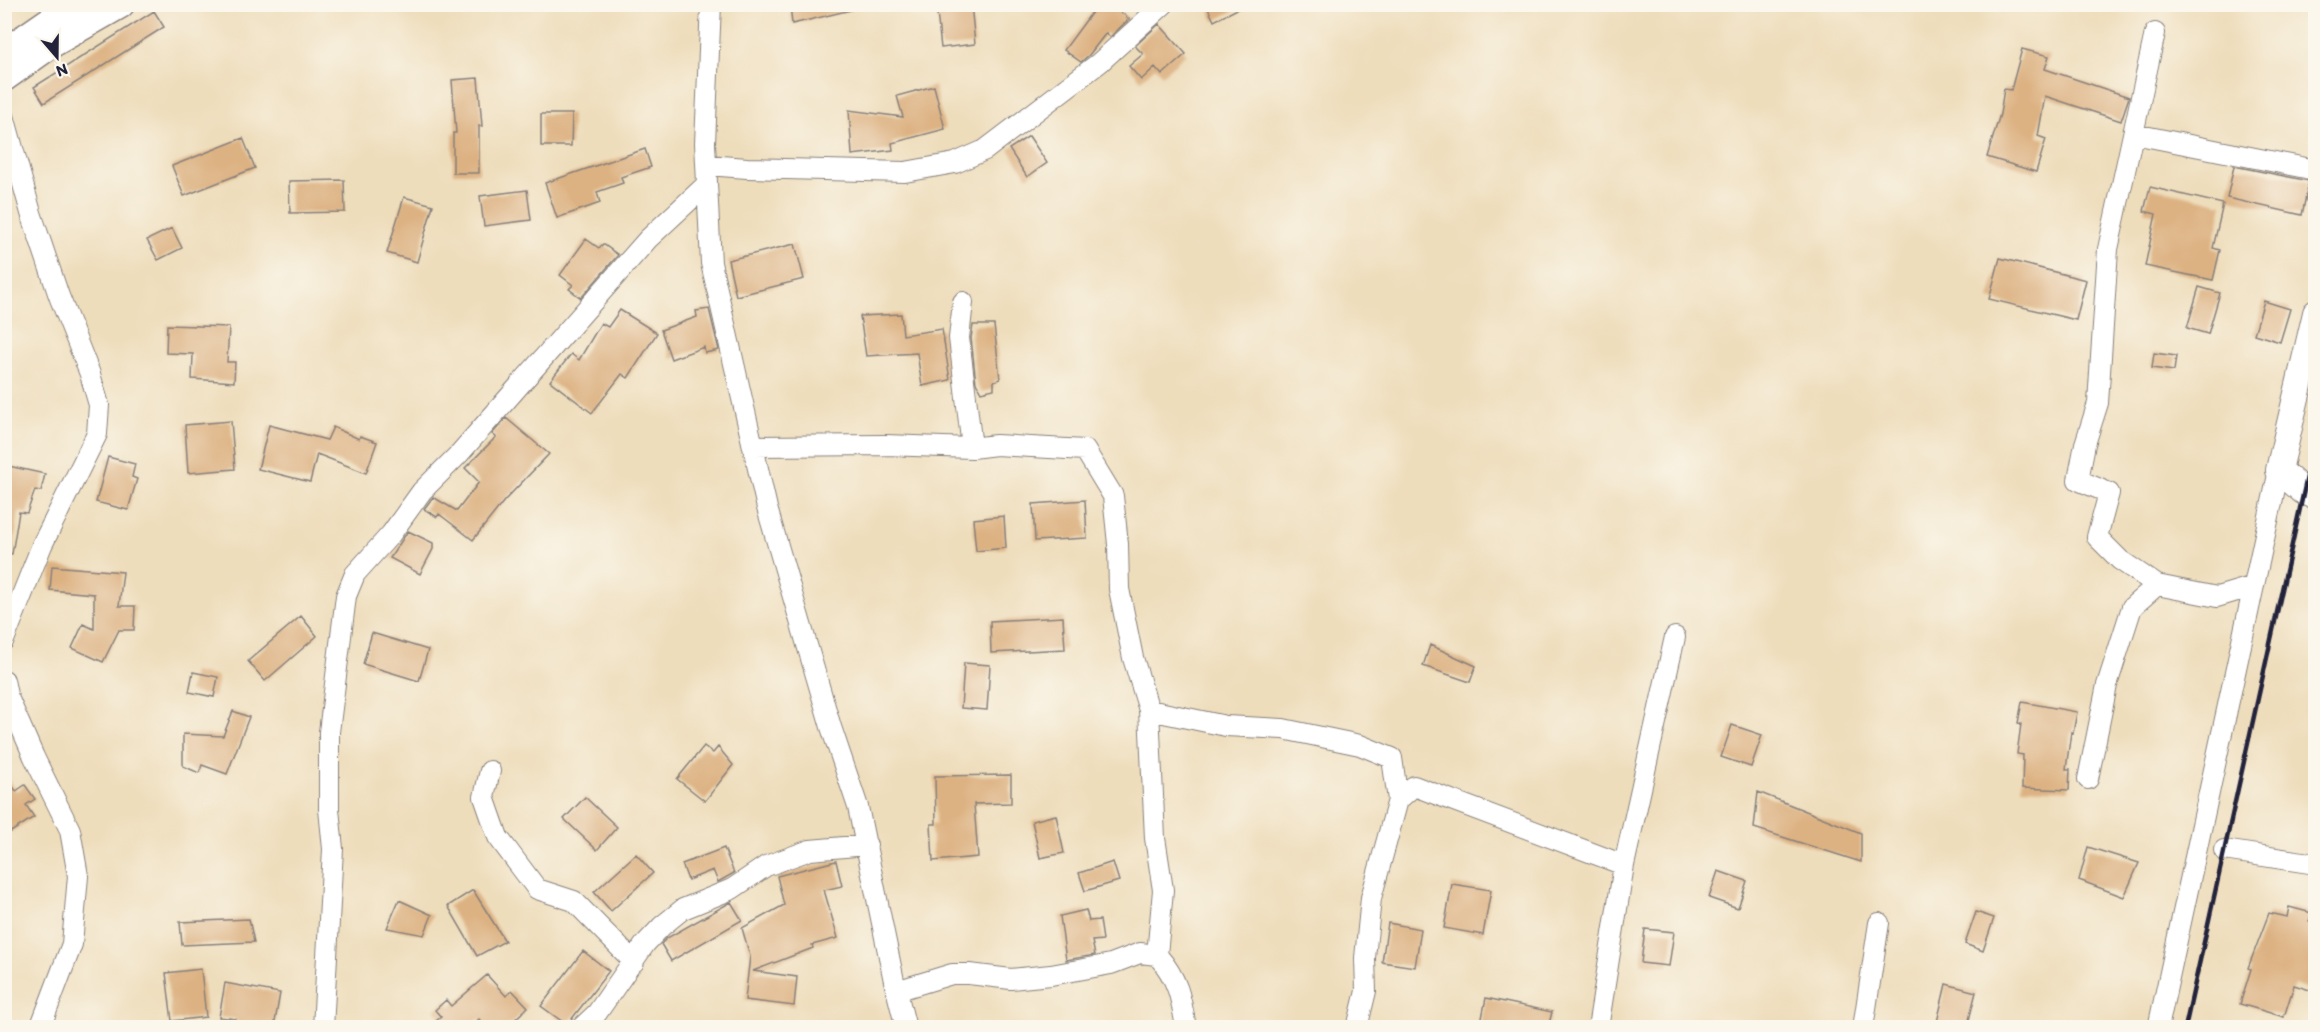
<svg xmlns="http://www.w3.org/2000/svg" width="2320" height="1032" font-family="Itim,sans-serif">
	<rect width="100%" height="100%" fill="#fbf7ec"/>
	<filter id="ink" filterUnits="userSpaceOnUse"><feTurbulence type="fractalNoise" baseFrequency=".0167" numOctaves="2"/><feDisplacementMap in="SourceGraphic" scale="12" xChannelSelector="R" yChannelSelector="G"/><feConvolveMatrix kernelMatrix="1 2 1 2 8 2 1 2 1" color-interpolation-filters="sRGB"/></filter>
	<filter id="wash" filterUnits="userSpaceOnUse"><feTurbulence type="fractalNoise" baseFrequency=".008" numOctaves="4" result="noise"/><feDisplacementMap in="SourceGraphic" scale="24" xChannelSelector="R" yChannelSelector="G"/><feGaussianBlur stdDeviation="1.35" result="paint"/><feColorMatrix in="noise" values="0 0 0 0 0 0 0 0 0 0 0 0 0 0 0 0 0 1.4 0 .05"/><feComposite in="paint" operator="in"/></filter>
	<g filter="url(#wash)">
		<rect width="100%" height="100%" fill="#edb"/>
		<g id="blocks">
			<!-- building -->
			<path fill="#ddb283" d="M790 4H851V10L792 24Z
				M936 4H971L975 44 941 48Z
				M1098 4H1111L1129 19 1110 37 1106 33 1089 55 1081 62 1064 50Z
				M1206 4H1247L1214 21Z
				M154 11 164 27 44 103 34 87Z
				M1159 24 1186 54 1162 75 1155 67 1141 80 1129 66 1143 54 1135 46Z
				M2022 49 2049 56 2045 69 2129 97 2121 121 2045 96 2038 136 2046 139 2036 172 1987 157 2000 114 2004 89 2011 90Z
				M478 78 482 126H479V173H453V133H456L452 80Z
				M934 86 945 129 892 143 893 150 852 155 849 110 903 117 897 96Z
				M541 114H572L571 146H541Z
				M1029 136 1047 163 1027 177 1009 149Z
				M243 138 255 168 184 196 172 166Z
				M645 149 651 167 621 177 623 183 597 192 600 203 557 218 545 183Z
				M2234 166 2309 181 2302 215 2227 198Z
				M344 180 345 212 290 213 289 181Z
				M2150 187 2223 204 2213 248 2220 250 2213 280 2145 266 2156 214 2144 211Z
				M527 190 531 220 484 226 480 196Z
				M404 197 433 205 417 262 387 253Z
				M172 228 182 248 158 260 147 240Z
				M586 239 599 248 603 244 618 255 581 298 569 289 573 285 560 275Z
				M795 244 804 279 736 296 728 260Z
				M2000 258 2086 280 2076 320 1989 299Z
				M2199 287 2220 293 2208 334 2187 328Z
				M2264 301 2290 309 2280 342 2254 334Z
				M709 309 719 350 705 353 704 347 671 359 661 330 697 317 696 311Z
				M620 310 657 333 628 378 622 374 592 413 550 381 571 354 579 360 601 323 608 327Z
				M901 314 903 335 942 329 950 380 922 386 917 353 866 356 860 316Z
				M167 325 229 327 227 362H235L234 382 192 379 193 354 166 353Z
				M973 325H994L1000 379 994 381V389L981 392 976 383 971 338Z
				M2154 353 2176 356 2174 371 2152 368Z
				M506 418 549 454 504 501 473 540 439 514 437 517 424 509 433 497 457 511 479 482 465 468 496 437 492 434Z
				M231 421 235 469 188 473 185 425Z
				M269 425 327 440 333 427 359 439 360 436 377 442 366 473 317 454 310 482 258 469Z
				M108 457 135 464 132 477 137 479 128 510 96 502Z
				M4 465 45 474 41 491 35 490 27 513 19 512 12 554 4 553Z
				M1085 500 1087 538 1035 541 1033 504Z
				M1004 516 1006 548 976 551 973 519Z
				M408 531 433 543V549L420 574 390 558Z
				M52 566 123 572 119 606H135L134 630H119L103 662 72 648 83 624 94 629V594L50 590Z
				M301 616 317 636 265 681 248 661Z
				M1063 617 1065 649 991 653 990 621Z
				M372 633 428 650 419 681 363 664Z
				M1430 645 1476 666 1470 682 1423 666Z
				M964 663 990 665 987 710 961 708Z
				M193 672 218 677 214 697 189 692Z
				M2022 702 2077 712 2073 733 2071 732 2066 769H2070L2069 790 2022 788 2023 755 2017 754 2021 724 2018 723Z
				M233 711 249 717 227 774 202 765 199 773 183 766V734L223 736Z
				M1732 725 1762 735 1751 767 1721 757Z
				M704 746 713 753 718 747 733 765 705 801 677 779Z
				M4 774 16 791 25 785 35 799 26 805 34 817 11 832 4 823Z
				M1011 775V803L974 804 978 857 933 861 931 824H936L935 776Z
				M1758 792 1861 833V862L1754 828Z
				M585 797 617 827 597 850 564 819Z
				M1056 815 1064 853 1040 858 1032 821Z
				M2088 847 2139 863 2124 897 2079 880Z
				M724 848 734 873 718 882 713 870 688 880 682 864Z
				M636 854 653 873 611 911 594 892Z
				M836 861 842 886 824 890 838 938 812 945 813 948 753 971 797 977 794 1006 745 1000 750 956 742 928 784 905 777 876Z
				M1113 862 1119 881 1085 891 1079 873Z
				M1718 871 1747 881 1738 908 1709 898Z
				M1452 884 1491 890 1483 935 1444 928Z
				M473 890 505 941 477 956 448 906Z
				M399 900 432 915 424 935 387 928Z
				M731 902 742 920 671 961 661 944 667 938Z
				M2289 907 2312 913 2309 922 2316 923V992L2294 985 2284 1017 2240 1004 2251 969 2248 968 2269 913 2287 917Z
				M1086 910 1089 921 1100 920 1103 940 1092 941 1095 955 1066 960 1060 916Z
				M1976 912 1994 918 1983 951 1965 944Z
				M249 919 254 942 182 945 180 922Z
				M1388 923 1421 929 1415 967 1382 962Z
				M1645 929 1674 932 1669 966 1641 963Z
				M583 951 609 971 567 1025 541 1006Z
				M201 969 206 1017 172 1021 166 973Z
				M487 975 506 996 512 990 528 1007 506 1028H488L479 1019 469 1028H427L441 1017 435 1010 446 1000 451 1006Z
				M225 983 280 993 274 1028H237L236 1019 219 1017Z
				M1946 984 1976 992 1967 1028 1937 1022Z
				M1486 998 1552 1012 1548 1028H1480Z"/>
		</g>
	</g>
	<g filter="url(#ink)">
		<use href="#blocks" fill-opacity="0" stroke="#88807b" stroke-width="1.5"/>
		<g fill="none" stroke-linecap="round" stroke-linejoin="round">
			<!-- minor casing -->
			<g stroke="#88807b" stroke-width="22">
				<path id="minor" d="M711 4 705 143 711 263 767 508 831 727 858 807 894 981 906 1028
					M2155 33 2108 249 2098 403 2085 444 2078 480 2109 493 2097 537 2120 560 2157 585
					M4 116 31 213 59 296 90 374 99 405 97 434 42 545 4 640
					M2134 134 2316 170
					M707 165 747 168 905 172 955 163 985 150 1099 63 1164 4
					M963 302 959 338 972 448 996 445 1085 450 1113 496 1118 544 1119 589 1133 658 1149 710 1226 726 1283 729 1360 745 1392 758 1398 800
					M753 446 885 445 972 448
					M4 680 7 695 34 757 70 830 78 876 72 944 40 1028
					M1149 710 1155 838 1163 890 1157 955
					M490 771 484 797 498 837 537 889 574 901 634 962
					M2088 779 2107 685 2132 607 2157 585 2217 597 2254 586
					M2224 850 2316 864
					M896 991 952 974H969L1011 979 1051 975 1111 964 1140 953 1157 955C1178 979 1181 997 1186 1028
					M323 1028 333 849 329 809V732L346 596 355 574 391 534 422 491 459 454 648 239 706 185
					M581 1028 597 1013 645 944 662 926 683 909 732 889 766 866 810 850 867 845
					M1357 1028 1366 991 1365 958 1371 898 1398 800 1414 786 1624 865
					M1598 1028 1624 865 1675 637
					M1863 1028 1879 923
					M2158 1028 2279 470"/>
			</g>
			<!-- tertiary casing -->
			<g stroke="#88807b" stroke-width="28">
				<path id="tertiary" d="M2316 313 2279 470 2303 491 2316 497"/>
			</g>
			<!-- secondary casing -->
			<g stroke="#88807b" stroke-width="31">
				<path id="secondary" d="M4 53 75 4
					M4 77 52 43 120 4"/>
			</g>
			<!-- minor -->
			<use href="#minor" stroke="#fff" stroke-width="20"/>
			<!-- tertiary -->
			<use href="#tertiary" stroke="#fff" stroke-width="26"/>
			<!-- secondary -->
			<use href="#secondary" stroke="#fff" stroke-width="28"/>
			<!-- rail -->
			<path stroke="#22223b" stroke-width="4.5" d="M2185 1028 2316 436"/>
		</g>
	</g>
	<!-- margin -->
	<rect width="2320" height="1032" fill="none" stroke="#fbf7ec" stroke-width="24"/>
	<!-- north arrow -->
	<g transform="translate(57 57) rotate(160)" stroke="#fbf7ec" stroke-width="4.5" paint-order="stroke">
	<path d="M0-4.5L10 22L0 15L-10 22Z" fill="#22223b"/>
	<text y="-9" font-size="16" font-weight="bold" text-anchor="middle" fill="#22223b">N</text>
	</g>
</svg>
